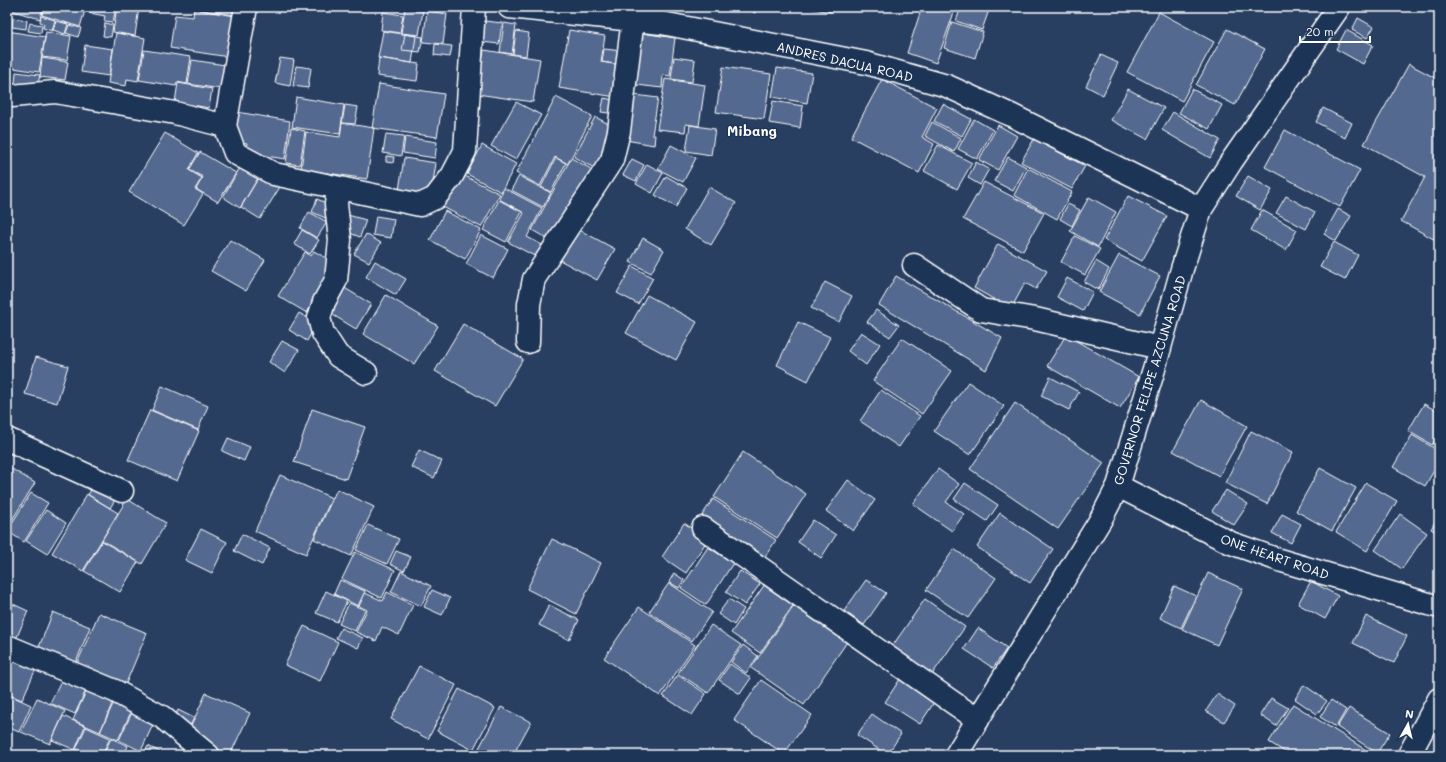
<svg xmlns="http://www.w3.org/2000/svg" width="1446" height="762" font-family="Mali,sans-serif">
	<rect width="100%" height="100%" fill="#283f62"/>
	<filter id="ink" filterUnits="userSpaceOnUse"><feTurbulence type="fractalNoise" baseFrequency=".025" numOctaves="2"/><feDisplacementMap in="SourceGraphic" scale="8" xChannelSelector="R" yChannelSelector="G"/><feConvolveMatrix kernelMatrix="1 2 1 2 8 2 1 2 1" color-interpolation-filters="sRGB"/></filter>
	<g filter="url(#ink)">
		<!-- building -->
		<path fill="#52698f" stroke="#fff" d="M7 7H43L40 19 7 9Z
			M44 7H86L80 27 42 15Z
			M91 7H116L113 22 104 21 105 16 90 13Z
			M117 7H139L135 36 113 32Z
			M195 7H236L235 15 194 9Z
			M744 7H758L755 13Z
			M802 7H832L831 12Z
			M922 7H956L936 63 907 53Z
			M961 7H990L982 30 956 21Z
			M405 8 423 11 419 35 401 33Z
			M194 9 235 16 229 57 170 48 175 15 193 17Z
			M427 11 447 14 443 44 423 42Z
			M383 12 403 15 400 33 381 30Z
			M1159 12 1214 42 1182 101 1127 72Z
			M41 16 55 20 52 31 43 28 44 24 40 22Z
			M13 18 27 20 26 29 12 27Z
			M1358 18 1374 27 1367 38 1352 30Z
			M56 21 68 24 65 34 53 30Z
			M485 21 502 23 499 44 482 42Z
			M952 22 983 32 975 58 944 48Z
			M30 23 42 25 41 33 28 31Z
			M105 23 113 25 111 37 103 36Z
			M504 23 516 25 512 54 500 52Z
			M69 25 81 28 78 37 66 33Z
			M1227 29 1265 49 1235 105 1196 85Z
			M569 30 605 36 601 62 621 65 616 97 559 88Z
			M1346 30 1373 45 1363 64 1336 49Z
			M7 31 45 37 39 72 7 67Z
			M383 31 416 36 412 63 378 58Z
			M516 31 529 33 526 56 513 54Z
			M46 32 71 36 67 60 42 57Z
			M635 32 675 38 670 76 663 75 662 88 628 84Z
			M116 33 145 38 138 81 127 79 126 86 108 83Z
			M405 34 423 37 420 52 402 50Z
			M435 44 452 46 450 57 434 55Z
			M85 45 113 49 109 76 81 72Z
			M604 49 622 51 620 65 602 62Z
			M144 50 191 57 187 84 177 82 176 86 139 80Z
			M484 50 540 59 533 102 477 94Z
			M1101 55 1118 63 1103 95 1086 86Z
			M674 57 695 60 692 82 671 79Z
			M42 58 68 62 65 80 40 77Z
			M280 58 294 60 290 86 275 83Z
			M379 58 419 64 417 81 377 76Z
			M192 60 225 65 221 89 188 84Z
			M1409 64 1439 80V242L1401 221 1425 177 1364 144Z
			M296 66 311 68 308 88 293 86Z
			M723 67 771 74 764 119 716 112Z
			M777 68 812 73 807 103 772 97Z
			M16 72 40 75 37 88 15 84Z
			M665 79 705 85 699 126 686 124 685 132 657 129Z
			M882 79 937 108 922 137 934 144 919 173 851 137Z
			M178 83 212 89 209 108 175 102Z
			M379 84 444 94 437 137 372 128Z
			M1128 89 1164 108 1147 139 1111 120Z
			M1192 89 1222 105 1209 129 1179 113Z
			M627 94 658 98 652 135H655L654 145 620 139Z
			M296 97 344 105 340 134 292 127Z
			M556 97 592 116 568 164 555 157 540 186 516 173Z
			M604 98 618 101 616 114 601 112Z
			M773 101 803 106 800 128 769 123Z
			M516 102 541 115 516 160 491 146Z
			M943 104 971 119 962 136 934 121Z
			M345 105 358 107 355 124 342 123Z
			M1323 108 1352 123 1345 138 1316 122Z
			M237 112 290 121 285 159 246 153 247 143 232 141Z
			M1173 112 1220 140 1210 158 1162 130Z
			M595 117 617 128 596 169 574 157Z
			M974 119 993 130 977 159 958 149Z
			M932 122 961 138 954 152 925 136Z
			M342 123 374 128 367 179 301 169 306 132 340 137Z
			M690 125 715 129 711 155 686 151Z
			M998 125 1017 136 998 170 979 160Z
			M291 128 305 131 300 165 286 163Z
			M1285 130 1360 170 1340 207 1265 167Z
			M165 133 198 153 189 170 202 178 195 189 203 194 184 225 129 192Z
			M386 134 404 136 401 156 383 153Z
			M405 137 437 142 435 158 403 153Z
			M1034 139 1085 166 1072 189 1021 162Z
			M482 145 516 164 501 192 467 174Z
			M671 145 696 158 683 182 658 169Z
			M938 145 972 163 957 189 924 171Z
			M200 152 236 173 218 202 196 189 203 177 189 170Z
			M386 156 394 157 393 163 386 162Z
			M1008 157 1026 167 1013 191 994 181Z
			M404 158 436 163 431 195 399 190Z
			M556 158 566 163 551 192 541 187Z
			M571 158 593 170 553 242 532 230Z
			M632 159 644 165 636 181 623 175Z
			M976 162 989 169 980 185 968 178Z
			M242 164 260 175 240 208 223 197Z
			M647 164 663 173 652 193 636 184Z
			M1028 168 1072 192 1057 219 1014 195Z
			M461 174 500 194 481 227 443 207Z
			M260 175 280 187 260 219 241 207Z
			M519 176 551 193 543 207 511 190Z
			M666 176 687 188 676 207 655 195Z
			M1248 176 1272 190 1260 210 1236 196Z
			M984 182 1044 213 1023 251 963 219Z
			M709 187 736 203 711 245 685 229Z
			M504 188 542 208 527 237 548 248 542 260 508 242 524 213 499 199Z
			M1128 196 1167 216 1142 261 1104 240Z
			M1286 196 1315 212 1306 229 1276 213Z
			M1089 197 1116 212 1098 247 1070 231Z
			M317 199 335 207 330 220 312 212Z
			M499 200 522 212 506 242 483 230Z
			M1068 204 1080 210 1072 226 1060 219Z
			M1338 209 1351 216 1336 241 1324 234Z
			M1262 210 1297 230 1286 250 1251 230Z
			M445 211 481 230 465 259 430 240Z
			M309 212 327 222 317 238 300 228Z
			M344 214 366 220 360 237 342 230Z
			M376 216 394 219 391 238 373 235Z
			M572 226 615 249 597 280 554 257Z
			M302 230 319 240 310 254 294 244Z
			M366 234 381 243 369 262 354 254Z
			M481 235 508 249 493 278 466 264Z
			M1075 236 1100 249 1085 275 1061 262Z
			M643 238 664 250 651 273 630 262Z
			M230 240 265 260 246 291 211 271Z
			M1334 242 1358 255 1345 280 1320 267Z
			M998 244 1047 271 1036 289 1025 283 1011 309 974 288Z
			M314 251 336 264 307 313 278 296 305 252 311 256Z
			M1119 255 1160 276 1140 314 1099 292Z
			M375 261 406 279 396 295 366 277Z
			M1096 261 1109 269 1098 290 1084 282Z
			M632 266 653 278 638 304 617 293Z
			M896 276 1002 338 986 370 879 305Z
			M1067 278 1093 292 1083 311 1057 297Z
			M825 282 852 296 839 322 811 308Z
			M343 287 371 304 356 329 328 312Z
			M386 295 438 326 414 364 363 334Z
			M647 295 697 322 676 360 626 333Z
			M876 310 899 325 890 337 867 322Z
			M299 313 317 323 307 341 289 330Z
			M798 322 830 337 808 381 777 365Z
			M463 324 523 359 495 406 435 371Z
			M861 332 880 344 866 365 848 351Z
			M1066 335 1139 377 1120 408 1047 366Z
			M902 338 952 371 922 414 873 381Z
			M282 341 299 350 285 373 269 362Z
			M36 357 68 366 57 403 25 394Z
			M1050 377 1079 392 1069 410 1041 396Z
			M968 382 1004 406 970 455 934 431Z
			M162 386 208 406 198 430 152 410Z
			M881 390 920 416 899 447 860 421Z
			M1201 400 1247 426 1219 476 1173 451Z
			M1015 403 1104 463 1058 529 970 469Z
			M1424 404 1439 412V433L1432 445 1408 431Z
			M312 409 365 427 346 479 294 462Z
			M150 410 199 431 177 481 128 460Z
			M1251 431 1293 452 1267 504 1225 483Z
			M1412 435 1439 451V462L1425 486 1393 467Z
			M228 438 250 447 244 461 222 451Z
			M419 450 442 461 434 478 411 467Z
			M743 452 806 494 777 538 714 497Z
			M7 466 35 483 7 528Z
			M1320 468 1356 488 1332 531 1296 511Z
			M938 469 959 484 946 502 964 514 952 531 913 504Z
			M280 475 332 498 306 554 255 531Z
			M848 480 875 500 853 531 826 511Z
			M95 483 117 497 110 508 88 495Z
			M965 483 998 505 987 521 954 499Z
			M1366 483 1397 501 1367 551 1336 532Z
			M337 489 374 507 351 556 314 539Z
			M1226 490 1248 504 1234 525 1212 511Z
			M31 493 48 503 24 542 7 531Z
			M87 494 118 513 83 571 52 553Z
			M127 499 166 523 142 564 102 540Z
			M713 499 776 540 764 558 701 517Z
			M46 510 66 523 47 554 26 541Z
			M1000 513 1053 549 1030 583 977 547Z
			M1282 514 1301 524 1291 543 1272 533Z
			M1400 514 1427 533 1402 569 1375 550Z
			M1439 515V534L1431 529Z
			M813 520 836 535 821 558 798 542Z
			M684 523 708 539 686 573 662 557Z
			M368 525 399 539 387 564 356 550Z
			M201 529 227 542 212 573 185 560Z
			M242 534 270 548 262 565 234 551Z
			M552 539 601 563 576 614 527 589Z
			M102 541 138 562 120 592 84 571Z
			M708 547 733 563 706 605 681 588Z
			M954 549 996 578 968 618 926 590Z
			M396 551 411 557 404 571 390 564Z
			M355 552 395 570 382 598 342 579Z
			M401 571 431 586 421 606 391 592Z
			M740 571 760 584 745 605 726 592Z
			M674 573 684 580 679 588 669 582Z
			M1208 573 1243 589 1217 645 1182 629Z
			M340 580 365 591 358 606 334 594Z
			M866 580 886 593 864 625 844 611Z
			M1311 581 1338 596 1325 619 1298 604Z
			M669 583 712 612 692 641 649 612Z
			M765 584 794 604 760 653 731 633Z
			M1174 586 1196 596 1181 628 1160 618Z
			M432 590 450 598 442 615 424 607Z
			M326 591 347 601 337 622 316 613Z
			M387 592 413 605 399 635 382 627 376 641 356 632 367 610 359 606 365 593 383 601Z
			M729 599 744 609 734 625 718 614Z
			M925 599 965 627 931 676 891 648Z
			M798 600 851 636 804 705 751 668Z
			M349 603 365 610 355 631 339 624Z
			M13 604 28 611 14 644 7 641V616Z
			M549 605 579 620 569 640 539 625Z
			M639 607 695 645 660 696 604 658Z
			M53 612 90 627 74 667 37 652Z
			M99 613 147 633 124 688 75 668Z
			M1366 616 1407 636 1394 663 1353 643Z
			M711 625 741 645 708 693 678 673Z
			M304 626 338 642 320 681 285 665Z
			M341 628 363 638 358 648 336 638Z
			M978 628 1007 648 993 668 964 649Z
			M743 645 758 656 746 673 731 662Z
			M7 657 38 664 22 700 7 694Z
			M730 664 751 678 740 694 719 680Z
			M419 666 456 685 428 739 391 719Z
			M64 675 88 686 75 714 50 703Z
			M678 675 706 694 692 715 663 696Z
			M902 676 937 698 920 724 885 702Z
			M761 680 812 715 784 754 734 720Z
			M89 685 115 697 100 732 73 720Z
			M1304 685 1327 701 1317 714 1295 699Z
			M459 689 495 708 473 750 437 731Z
			M206 693 250 713 230 755 187 735Z
			M7 694 31 705 19 732 7 727Z
			M1217 694 1235 706 1224 722 1206 711Z
			M37 698 65 711 50 744 21 732Z
			M1271 698 1288 708 1276 726 1260 715Z
			M1331 700 1346 710 1336 727 1320 717Z
			M114 702 132 710 118 740 100 732Z
			M1293 704 1374 755H1290L1269 742Z
			M501 707 531 722 513 755H488L478 750Z
			M1349 708 1390 733 1377 753 1337 727Z
			M133 710 155 720 141 751 119 740Z
			M178 710 194 718 188 730 172 723Z
			M872 714 901 734 887 755 857 735Z
			M63 716 85 726 75 750 52 740Z
			M86 727 110 738 102 755H89L76 749Z
			M111 738 128 746 124 755H103Z
			M148 746 166 755H143Z"/>
		<g fill="none" stroke-linecap="round" stroke-linejoin="round">
			<!-- minor casing -->
			<g stroke="#fff" stroke-width="25">
				<path id="minor" d="M246 7 225 126 235 153 274 174 420 205 435 198 452 176 465 151 474 7
					M509 7 662 23 866 63 947 86 1013 116 1201 209
					M12 96 55 92 175 113 225 126
					M338 189 336 204 340 240 336 280 324 302 319 318 323 333 338 356 366 373
					M914 265 981 310 1035 319 1160 348
					M528 342 529 304 534 279 612 160 619 131 633 19
					M7 439 122 491
					M1118 486 1231 543 1279 560 1439 607
					M703 528 978 720
					M7 646 115 691 162 717 208 755
					M956 755 1101 519 1118 486 1154 369 1182 269 1201 209 1231 162 1339 7
					M1409 755 1439 699"/>
			</g>
			<!-- minor -->
			<use href="#minor" stroke="#1d3557" stroke-width="22"/>
		</g>
	</g>
	<g text-anchor="middle" dominant-baseline="central" stroke-width="3" stroke-linejoin="round" paint-order="stroke">
		<!-- street labels -->
		<g font-size="13" fill="#fff" stroke="#1d3557">
			<text transform="translate(845 61) rotate(13)">ANDRES DACUA ROAD</text>
			<text transform="translate(1149 380) rotate(-73)">GOVERNOR FELIPE AZCUNA ROAD</text>
			<text transform="translate(1275 556) rotate(19)">ONE HEART ROAD</text>
		</g>
		<!-- neighbourhood labels -->
		<g font-size="14" font-weight="bold" fill="#fff" stroke="#1d3557">
			<text x="752" y="130">Mibang</text>
		</g>
	</g>
	<!-- margin -->
	<rect width="1446" height="762" fill="none" stroke="#1d3557" stroke-width="24"/>
	<rect x="12" y="12" width="1422" height="738" fill="none" stroke="#fff" stroke-width="1.5" filter="url(#ink)"/>
	<!-- north arrow -->
	<g transform="translate(1408 724) rotate(8)" stroke="#1d3557" stroke-width="3" paint-order="stroke">
	<path d="M0-3L7 15L0 10L-7 15Z" fill="#ffffff"/>
	<text y="-6" font-size="11" font-weight="bold" text-anchor="middle" fill="#ffffff">N</text>
	</g>
	<!-- scale -->
	<path d="M1300 36v6h70v-6" fill="none" stroke="#ffffff" stroke-width="2"/>
	<text x="1306" y="36" font-size="12" fill="#ffffff" stroke="#1d3557" stroke-width="3" paint-order="stroke">20 m</text>
</svg>
